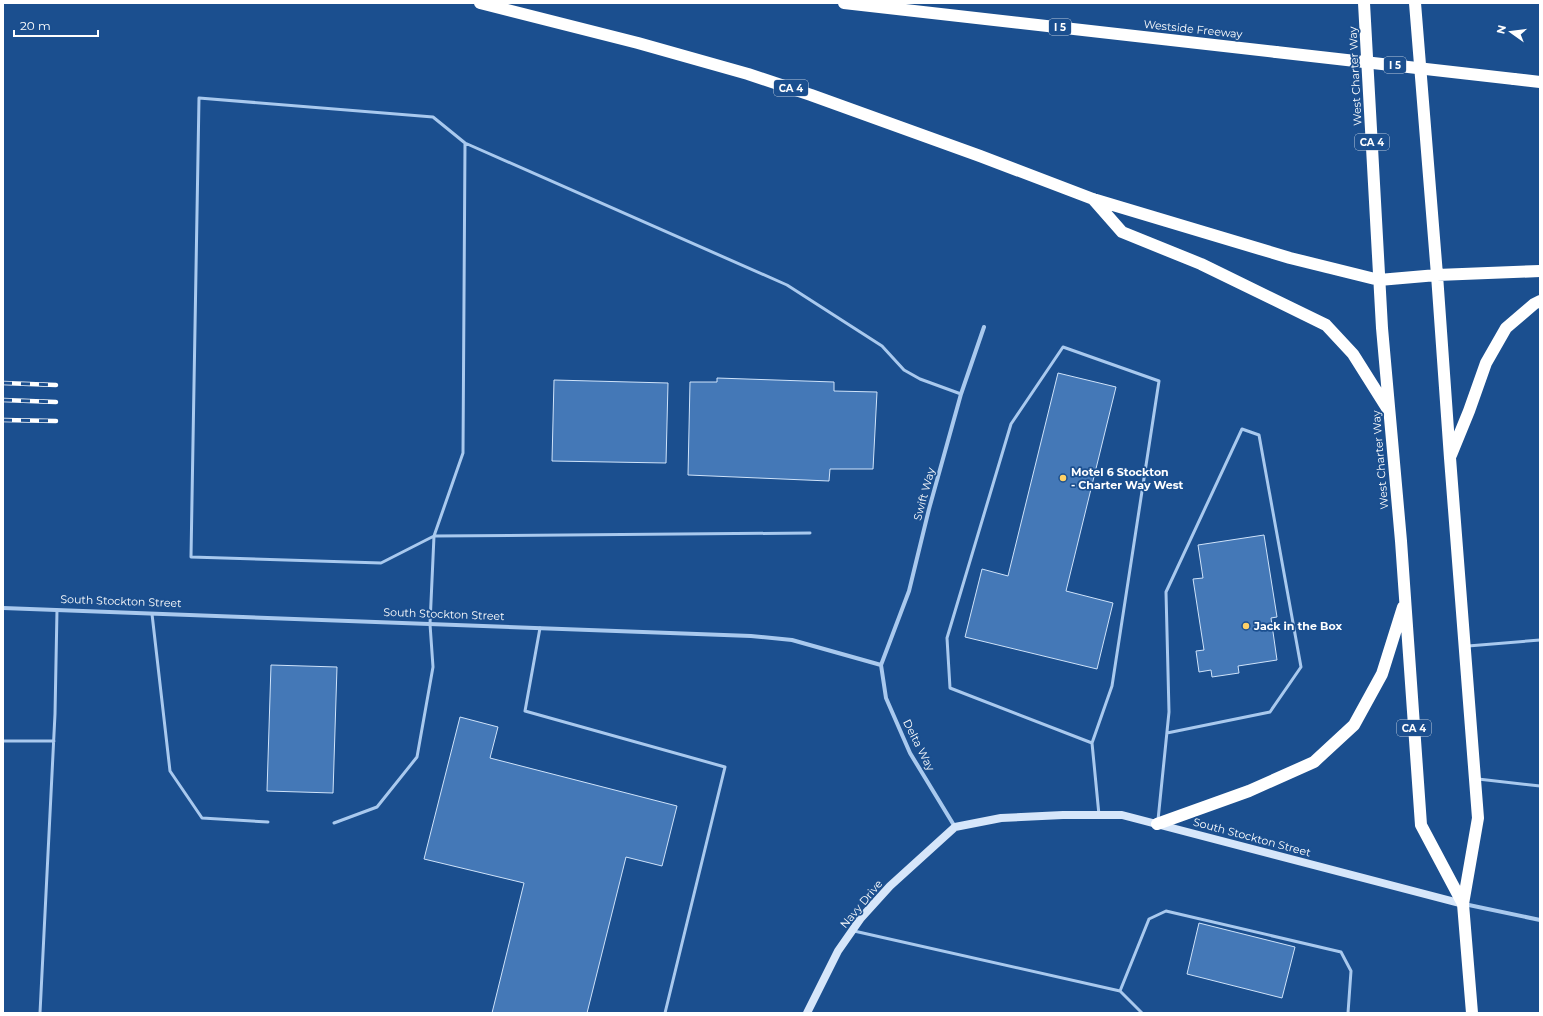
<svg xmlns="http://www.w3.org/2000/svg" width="1543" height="1016" font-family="Montserrat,sans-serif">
	<rect width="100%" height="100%" fill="#1b4f8f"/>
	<!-- building -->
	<path fill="#4478b7" stroke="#cfe3fa" d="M1058 373 1116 387 1066 591 1113 603 1097 669 965 637 982 569 1008 576Z
		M717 378 834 382V391L877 392 873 469H830L829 481 688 475 690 382H717Z
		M554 380 668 383 666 463 552 461Z
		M1264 535 1277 617 1271 618 1277 660 1238 666 1239 673 1212 677 1211 670 1199 672 1196 651 1204 650 1193 579 1203 578 1198 545Z
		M271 665 337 667 333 793 267 791Z
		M460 717 498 727 490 758 677 806 662 866 626 857 587 1013H492L524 883 424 859Z
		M1199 923 1295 947 1282 998 1187 974Z"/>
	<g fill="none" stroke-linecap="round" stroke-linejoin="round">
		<!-- lane -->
		<path stroke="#a9c9ee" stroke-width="3" d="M465 143 433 117 199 98 191 557 381 563 434 536 810 533
			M152 614 170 771 202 818 268 822
			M540 628 525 711 725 767 665 1013
			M1468 646 1540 640
			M3 741H54
			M1092 743 950 688 947 638 1011 424 1063 347 1159 381 1112 686 1092 743 1099 815
			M1478 779 1540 786
			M1158 820 1169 712 1166 592 1242 429 1259 435 1301 667 1270 712 1167 733
			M334 823 377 807 417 757 433 667 430 624 434 536 463 453 465 143 787 285 882 346 904 370 920 379 961 394
			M854 931 1120 991 1142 1013
			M1120 991 1149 919 1166 911 1341 952 1351 971 1348 1013
			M40 1013 55 714 57 610"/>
		<!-- street -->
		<path stroke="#a9c9ee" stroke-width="4" d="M3 608 751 636 792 640 881 665
			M955 827 910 753 886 698 881 665 909 591 929 509 961 394 984 327
			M1464 904 1540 920"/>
		<!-- secondary -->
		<path stroke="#d6e6fa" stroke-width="8" d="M807 1013 838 951 861 918 890 886 955 827 1001 818 1063 815H1122L1463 904"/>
		<!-- highway -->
		<path stroke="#fff" stroke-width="12" d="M480 3 638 43 748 74 811 95 980 156 1093 199 1290 258 1379 280 1437 275 1540 271
			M844 3 1276 52
			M1364 3 1382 328 1401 541 1421 825 1463 904
			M1415 3 1437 275 1450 458 1478 818 1463 904 1472 1013
			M1514 79 1540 82
			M1093 199 1122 232 1201 264 1326 325 1353 354 1387 408
			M1451 455 1469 411 1486 363 1506 328 1534 304 1540 301
			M1157 824 1249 791 1314 762 1354 725 1382 674 1403 607"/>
		<!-- rail casing -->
		<g stroke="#fff" stroke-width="4.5">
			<path id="rail" d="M3 383 56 385
				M3 400 56 402
				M3 420 56 421"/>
		</g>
		<!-- rail -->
		<use href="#rail" stroke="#1b4f8f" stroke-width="3" stroke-dasharray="9" stroke-linecap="butt"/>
		<!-- highway-bridge -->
		<path stroke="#fff" stroke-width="12" d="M1276 52 1514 79"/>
	</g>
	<!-- markers -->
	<g fill="#ffd166" stroke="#1b4f8f" stroke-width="1.5">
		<circle cx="1063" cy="478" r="4"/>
		<circle cx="1246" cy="626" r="4"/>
	</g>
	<g text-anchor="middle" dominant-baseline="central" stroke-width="3.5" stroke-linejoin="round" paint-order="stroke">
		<!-- shield labels -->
		<g fill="#1b4f8f" stroke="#bbcadd" stroke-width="1">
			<rect x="1049" y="19" width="22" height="16" rx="3"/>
			<rect x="1384" y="57" width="22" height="16" rx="3"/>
			<rect x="774" y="80" width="34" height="16" rx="3"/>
			<rect x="1355" y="134" width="34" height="16" rx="3"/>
			<rect x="1397" y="720" width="34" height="16" rx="3"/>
		</g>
		<g font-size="10" font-weight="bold" fill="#fff">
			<text x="1060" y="27">I 5</text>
			<text x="1395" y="65">I 5</text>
			<text x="791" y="88">CA 4</text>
			<text x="1372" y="142">CA 4</text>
			<text x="1414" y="728">CA 4</text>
		</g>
		<!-- street labels -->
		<g font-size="11" fill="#fff" stroke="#1b4f8f">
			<text transform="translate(1193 29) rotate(6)">Westside Freeway</text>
			<text transform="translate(1355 76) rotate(-93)">West Charter Way</text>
			<text transform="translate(1380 460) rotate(-95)">West Charter Way</text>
			<text transform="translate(924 494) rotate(-75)">Swift Way</text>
			<text transform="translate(121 601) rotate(2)">South Stockton Street</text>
			<text transform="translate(444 614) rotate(2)">South Stockton Street</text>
			<text transform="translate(919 745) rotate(63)">Delta Way</text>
			<text transform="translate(1252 837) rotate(15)">South Stockton Street</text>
			<text transform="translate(861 904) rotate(-50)">Navy Drive</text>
		</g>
		<!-- poi labels -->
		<g font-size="11" font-weight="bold" fill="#fff" stroke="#1b4f8f" text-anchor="start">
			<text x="1071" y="472">Motel 6 Stockton<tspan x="1071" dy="13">- Charter Way West</tspan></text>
			<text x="1254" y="626">Jack in the Box</text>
		</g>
	</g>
	<!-- border -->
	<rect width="1543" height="1016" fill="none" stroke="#ffffff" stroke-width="8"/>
	<!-- north arrow -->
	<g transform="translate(1511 32) rotate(284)" stroke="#1b4f8f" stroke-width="3" paint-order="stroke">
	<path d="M0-3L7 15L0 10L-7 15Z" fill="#ffffff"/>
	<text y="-6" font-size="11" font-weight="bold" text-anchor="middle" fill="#ffffff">N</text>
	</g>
	<!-- scale -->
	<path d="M14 30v6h84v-6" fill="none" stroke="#ffffff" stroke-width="2"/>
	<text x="20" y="30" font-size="12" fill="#ffffff" stroke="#1b4f8f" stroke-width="3" paint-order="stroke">20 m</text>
</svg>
